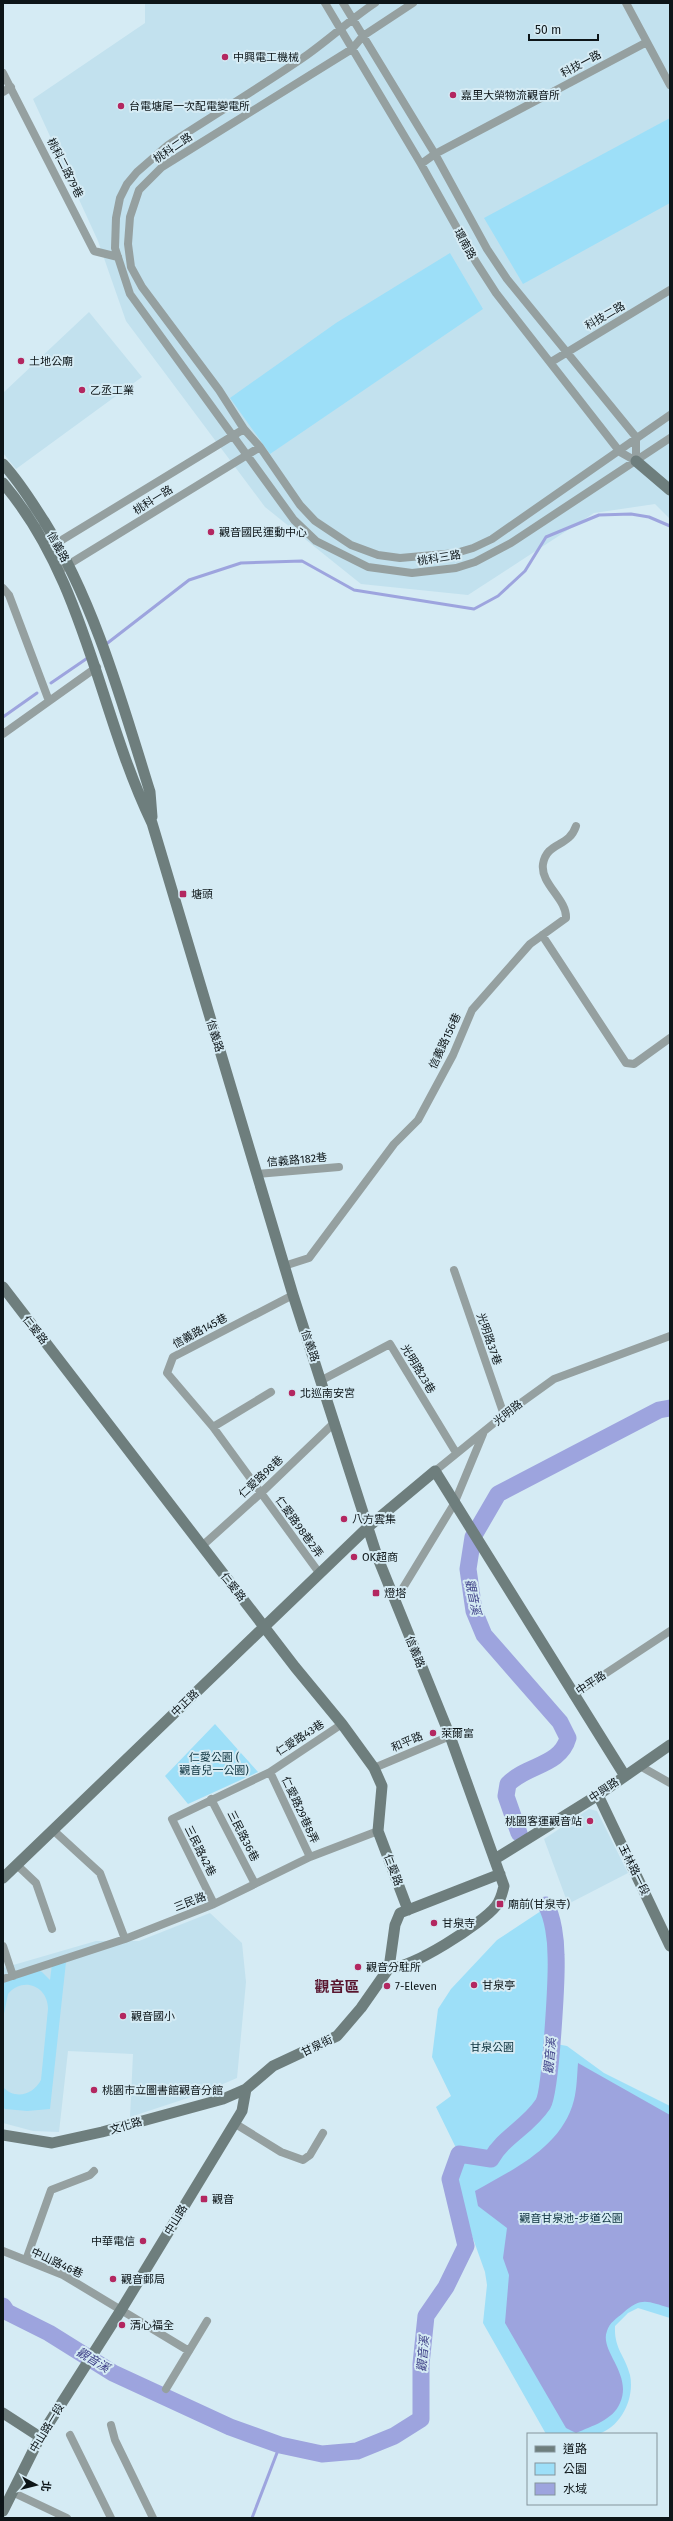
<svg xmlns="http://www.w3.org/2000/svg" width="673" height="2521" font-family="'Fira Sans','Noto Sans TC',sans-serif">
	<rect width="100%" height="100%" fill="#d5ebf4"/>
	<!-- built -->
	<path fill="#c2e1ee" d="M145 3H670V519L655 504 594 513 468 595 361 584 265 507 126 321 98 241 33 99 145 23Z
		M89 312 142 377 16 469 3 453V393Z
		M589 1809 597 1811 628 1873 568 1904 544 1839Z
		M210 1913 242 1943 246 1982 237 2078 197 2095 130 2117 133 2054 68 2051 59 2132 33 2131 3 2123V1968L96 1941H139Z"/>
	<!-- green -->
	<path fill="#9ddff8" d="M670 118V203L523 284 484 218Z
		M450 253 483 309 270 454 230 398 336 323Z
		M215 1724 258 1772 188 1804 165 1776Z
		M547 1907 556 1955 551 2043 567 2046 604 2073 670 2106V2318L638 2308 628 2313 615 2326C614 2349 625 2355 630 2375 635 2398 621 2427 598 2434 585 2438 560 2434 546 2434L483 2323 487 2285 485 2272 455 2188 447 2179 455 2152H458L436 2107 451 2096 432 2057 438 2009 451 1989 497 1940Z
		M66 1962 50 2109 27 2111 5 2109 3 2107V2087C15 2100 33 2095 41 2080L48 2009C48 1986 23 1976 8 1994L3 2019V1982L34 1968 42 1972 50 1980 52 1964Z"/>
	<!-- water -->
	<path fill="#9da4de" d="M578 2063 670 2115V2308C648 2302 642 2296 623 2313 617 2318 609 2323 607 2331 599 2351 633 2374 620 2403 613 2420 592 2426 576 2433L566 2428 505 2323 509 2275 503 2258 507 2228 478 2206 475 2191C514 2169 562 2147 574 2100 577 2088 577 2075 578 2063Z"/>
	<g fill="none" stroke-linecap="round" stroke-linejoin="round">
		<!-- stream -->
		<path stroke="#9da4de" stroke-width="3" d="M105 645 189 580 241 563 302 561 354 590 474 609 498 596 525 571 546 537 599 515 631 514 649 517 670 526
			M51 683 89 657
			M3 717 37 693
			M252 2518 280 2445"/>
		<!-- river -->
		<path stroke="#9da4de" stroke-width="17" d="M519 1833 506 1796 508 1784C528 1764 560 1766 568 1738L560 1722 484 1635 474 1611 468 1569 473 1537 498 1494 659 1410 670 1408
			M3 2306 7 2312 49 2333 113 2373 230 2427 280 2445 322 2454 357 2451 394 2436 421 2419V2364L426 2316 446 2287 466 2246 450 2179 459 2154 491 2159C503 2137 528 2127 543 2104 551 2091 557 1975 556 1955 556 1940 553 1917 546 1905"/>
		<!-- street -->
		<path stroke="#95a0a0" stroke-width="8" d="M325 3 421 164 476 262 496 293 620 452 636 461V437L507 279 487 249 435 154 343 3
			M375 3C351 19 331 38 307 55 262 86 214 115 168 145L137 172 127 184 120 198 116 218 115 248 130 294 294 520 316 541 368 567 412 573 456 568 475 562 511 543 670 438
			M413 3 363 36 352 49 162 167 139 190 130 217 128 244 131 267 142 287 219 390 244 429 260 447 300 505 315 521 351 545 378 555 400 558 456 553 473 548 492 539 670 415
			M626 3 670 85
			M3 73 94 251 118 257
			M3 92 11 87
			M421 164 435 154 647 42
			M551 362 670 290
			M52 546 244 429
			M58 571 260 447
			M3 588 9 595 49 701
			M3 734 97 667
			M542 935 626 1063 634 1064 670 1038
			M257 1174 339 1167
			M284 1266 309 1258 394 1144 418 1120 453 1055 472 1010 530 944 566 918C567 899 540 884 543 864 547 841 569 848 576 826
			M454 1270 504 1415
			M293 1295 173 1357 167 1373 213 1427 320 1574
			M322 1380 390 1344 455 1451
			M213 1427 271 1392
			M435 1471 504 1415 554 1379 670 1336
			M202 1546 261 1493 335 1422
			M395 1601 454 1504 483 1434
			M573 1695 670 1631
			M640 1766 670 1783
			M374 1768 450 1736
			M270 1772 310 1857
			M211 1799 255 1884
			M53 1830 100 1873 125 1939
			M17 1865 36 1883 52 1929
			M214 1904 172 1819 270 1772 342 1724
			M3 1946 13 1976
			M3 1979 125 1939 214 1904 310 1857 378 1831
			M234 2123 281 2152 303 2160 310 2155 323 2133
			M3 2251 63 2275 189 2351
			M26 2260 51 2190 90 2175 94 2171
			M166 2389 207 2321
			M111 2425 115 2440 153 2518
			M70 2435 111 2518
			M12 2492 67 2518"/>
		<!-- secondary -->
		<path stroke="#6e7e7d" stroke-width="11" d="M636 461 670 490
			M3 464C19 481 31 501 44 521 95 604 121 699 150 792L152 817
			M3 483C86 581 98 711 152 823L293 1295 377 1556 450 1736 504 1886C502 1894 501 1900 496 1906 483 1923 410 1970 389 1968
			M3 1287 295 1667 342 1724 374 1768 382 1786 378 1831 408 1910
			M598 1795 670 1946
			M495 1859 598 1795 670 1745
			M3 1878 368 1527 435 1471 625 1776
			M3 2135 52 2143 102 2132 223 2099 246 2089 273 2066 337 2036 361 2008 389 1968 395 1925 400 1913 500 1874
			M3 2413 40 2437
			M3 2511 40 2437 121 2310 242 2111 246 2089"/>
	</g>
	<!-- markers -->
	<g fill="#b32760" stroke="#d5ebf4" stroke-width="1.5">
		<circle cx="225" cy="57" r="4"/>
		<circle cx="453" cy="95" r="4"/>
		<circle cx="121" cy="106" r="4"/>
		<circle cx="21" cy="361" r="4"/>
		<circle cx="82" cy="390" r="4"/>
		<circle cx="211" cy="532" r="4"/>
		<rect x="179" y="890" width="8" height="8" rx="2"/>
		<circle cx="292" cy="1393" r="4"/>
		<circle cx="344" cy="1519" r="4"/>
		<circle cx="354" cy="1557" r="4"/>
		<rect x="372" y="1589" width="8" height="8" rx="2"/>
		<circle cx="433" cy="1733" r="4"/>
		<circle cx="590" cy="1821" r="4"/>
		<rect x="496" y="1900" width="8" height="8" rx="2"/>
		<circle cx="434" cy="1923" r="4"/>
		<circle cx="358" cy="1967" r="4"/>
		<circle cx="474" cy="1985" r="4"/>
		<circle cx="387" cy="1986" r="4"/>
		<circle cx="123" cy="2016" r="4"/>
		<circle cx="94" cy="2090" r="4"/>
		<rect x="200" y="2195" width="8" height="8" rx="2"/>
		<circle cx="143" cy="2241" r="4"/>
		<circle cx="113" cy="2279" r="4"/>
		<circle cx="122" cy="2325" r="4"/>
	</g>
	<g text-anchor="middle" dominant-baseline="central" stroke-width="4" stroke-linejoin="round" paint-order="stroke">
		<!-- poi labels -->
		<g font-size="11" fill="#0d1518" stroke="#d5ebf4" text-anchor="start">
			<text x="233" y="57">中興電工機械</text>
			<text x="461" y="95">嘉里大榮物流觀音所</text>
			<text x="129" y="106">台電塘尾一次配電變電所</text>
			<text x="29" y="361">土地公廟</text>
			<text x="90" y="390">乙丞工業</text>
			<text x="219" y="532">觀音國民運動中心</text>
			<text x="191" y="894">塘頭</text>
			<text x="300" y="1393">北巡南安宮</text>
			<text x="352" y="1519">八方雲集</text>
			<text x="362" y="1557">OK超商</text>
			<text x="384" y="1593">燈塔</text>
			<text x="441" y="1733">萊爾富</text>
			<text x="582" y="1821" text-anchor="end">桃園客運觀音站</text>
			<text x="508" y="1904">廟前(甘泉寺)</text>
			<text x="442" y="1923">甘泉寺</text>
			<text x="366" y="1967">觀音分駐所</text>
			<text x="482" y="1985">甘泉亭</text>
			<text x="395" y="1986">7-Eleven</text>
			<text x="131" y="2016">觀音國小</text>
			<text x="102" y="2090">桃園市立圖書館觀音分館</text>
			<text x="212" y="2199">觀音</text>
			<text x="135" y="2241" text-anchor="end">中華電信</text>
			<text x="121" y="2279">觀音郵局</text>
			<text x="130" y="2325">清心福全</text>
		</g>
		<!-- street labels -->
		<g font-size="11" fill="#0d1518" stroke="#d5ebf4">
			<text transform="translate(581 64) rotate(-28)">科技一路</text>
			<text transform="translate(173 148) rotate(-34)">桃科二路</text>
			<text transform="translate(65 168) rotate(63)">桃科二路79巷</text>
			<text transform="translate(465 244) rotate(61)">環南路</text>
			<text transform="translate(605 316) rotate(-30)">科技二路</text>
			<text transform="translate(153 500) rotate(-32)">桃科一路</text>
			<text transform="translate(58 547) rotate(61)">信義路</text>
			<text transform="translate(439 558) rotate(-9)">桃科三路</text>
			<text transform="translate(215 1036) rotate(73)">信義路</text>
			<text transform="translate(445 1041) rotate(-65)">信義路156巷</text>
			<text transform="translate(297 1160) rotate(-5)">信義路182巷</text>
			<text transform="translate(35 1330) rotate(52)">仁愛路</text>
			<text transform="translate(200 1331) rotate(-28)">信義路145巷</text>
			<text transform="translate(489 1339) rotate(71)">光明路37巷</text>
			<text transform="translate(310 1346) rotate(71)">信義路</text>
			<text transform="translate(418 1369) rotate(59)">光明路23巷</text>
			<text transform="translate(508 1413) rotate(-38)">光明路</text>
			<text transform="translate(261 1477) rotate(-43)">仁愛路98巷</text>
			<text transform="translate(299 1527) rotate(54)">仁愛路98巷2弄</text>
			<text transform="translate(233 1587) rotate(52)">仁愛路</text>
			<text transform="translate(415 1652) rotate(68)">信義路</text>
			<text transform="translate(591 1683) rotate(-33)">中平路</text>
			<text transform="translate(185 1703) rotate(-44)">中正路</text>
			<text transform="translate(300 1738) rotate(-33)">仁愛路43巷</text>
			<text transform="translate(407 1742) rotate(-23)">和平路</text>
			<text transform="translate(604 1790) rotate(-34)">中興路</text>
			<text transform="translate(300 1810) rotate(65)">仁愛路29巷8弄</text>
			<text transform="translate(243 1836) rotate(63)">三民路36巷</text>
			<text transform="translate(200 1851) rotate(63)">三民路42巷</text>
			<text transform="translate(393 1870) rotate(69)">仁愛路</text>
			<text transform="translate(634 1870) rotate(64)">玉林路一段</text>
			<text transform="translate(190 1902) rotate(-21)">三民路</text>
			<text transform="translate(317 2046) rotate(-26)">甘泉街</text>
			<text transform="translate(126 2126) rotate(-16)">文化路</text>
			<text transform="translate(176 2220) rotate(-59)">中山路</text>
			<text transform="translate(57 2263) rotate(25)">中山路46巷</text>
			<text transform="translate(47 2428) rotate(-59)">中山路一段</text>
		</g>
		<!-- park labels -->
		<g font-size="11" fill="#0c313d" stroke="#d5ebf4">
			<text x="214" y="1757">仁愛公園 (<tspan x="214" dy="13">觀音兒一公園)</tspan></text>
			<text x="492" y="2047">甘泉公園</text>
			<text x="571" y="2218">觀音甘泉池-步道公園</text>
		</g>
		<!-- water labels -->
		<g font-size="12" font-style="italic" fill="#414389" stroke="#d5ebf4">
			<text transform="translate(473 1597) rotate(78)">觀音溪</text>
			<text transform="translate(550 2056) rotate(-85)">觀音溪</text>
			<text transform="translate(423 2354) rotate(-85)">觀音溪</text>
			<text transform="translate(93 2360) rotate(31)">觀音溪</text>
		</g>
		<!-- district labels -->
		<g font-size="15" font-weight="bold" fill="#59162f" stroke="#d5ebf4">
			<text x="337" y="1987">觀音區</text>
		</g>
	</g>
	<!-- border -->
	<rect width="673" height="2521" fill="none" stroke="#0d1518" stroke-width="8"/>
	<!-- legend -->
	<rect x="527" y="2433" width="130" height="72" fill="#d5ebf4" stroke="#85959c"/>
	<rect x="535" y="2446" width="20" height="6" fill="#6e7e7d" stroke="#85959c"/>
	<text x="563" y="2453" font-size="12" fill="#0d1518">道路</text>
	<rect x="535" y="2463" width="20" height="12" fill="#9ddff8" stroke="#85959c"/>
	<text x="563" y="2473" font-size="12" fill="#0d1518">公園</text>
	<rect x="535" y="2483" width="20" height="12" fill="#9da4de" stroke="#85959c"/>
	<text x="563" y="2493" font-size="12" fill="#0d1518">水域</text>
	<!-- north arrow -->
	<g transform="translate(36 2485) rotate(97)" stroke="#d5ebf4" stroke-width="3" paint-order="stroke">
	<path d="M0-3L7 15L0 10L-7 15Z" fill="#0d1518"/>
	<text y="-6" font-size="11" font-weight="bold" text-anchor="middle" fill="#0d1518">北</text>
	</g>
	<!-- scale -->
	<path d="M529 34v6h69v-6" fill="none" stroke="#0d1518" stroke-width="2"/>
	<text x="535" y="34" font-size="12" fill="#0d1518" stroke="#d5ebf4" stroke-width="3" paint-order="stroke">50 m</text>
</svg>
